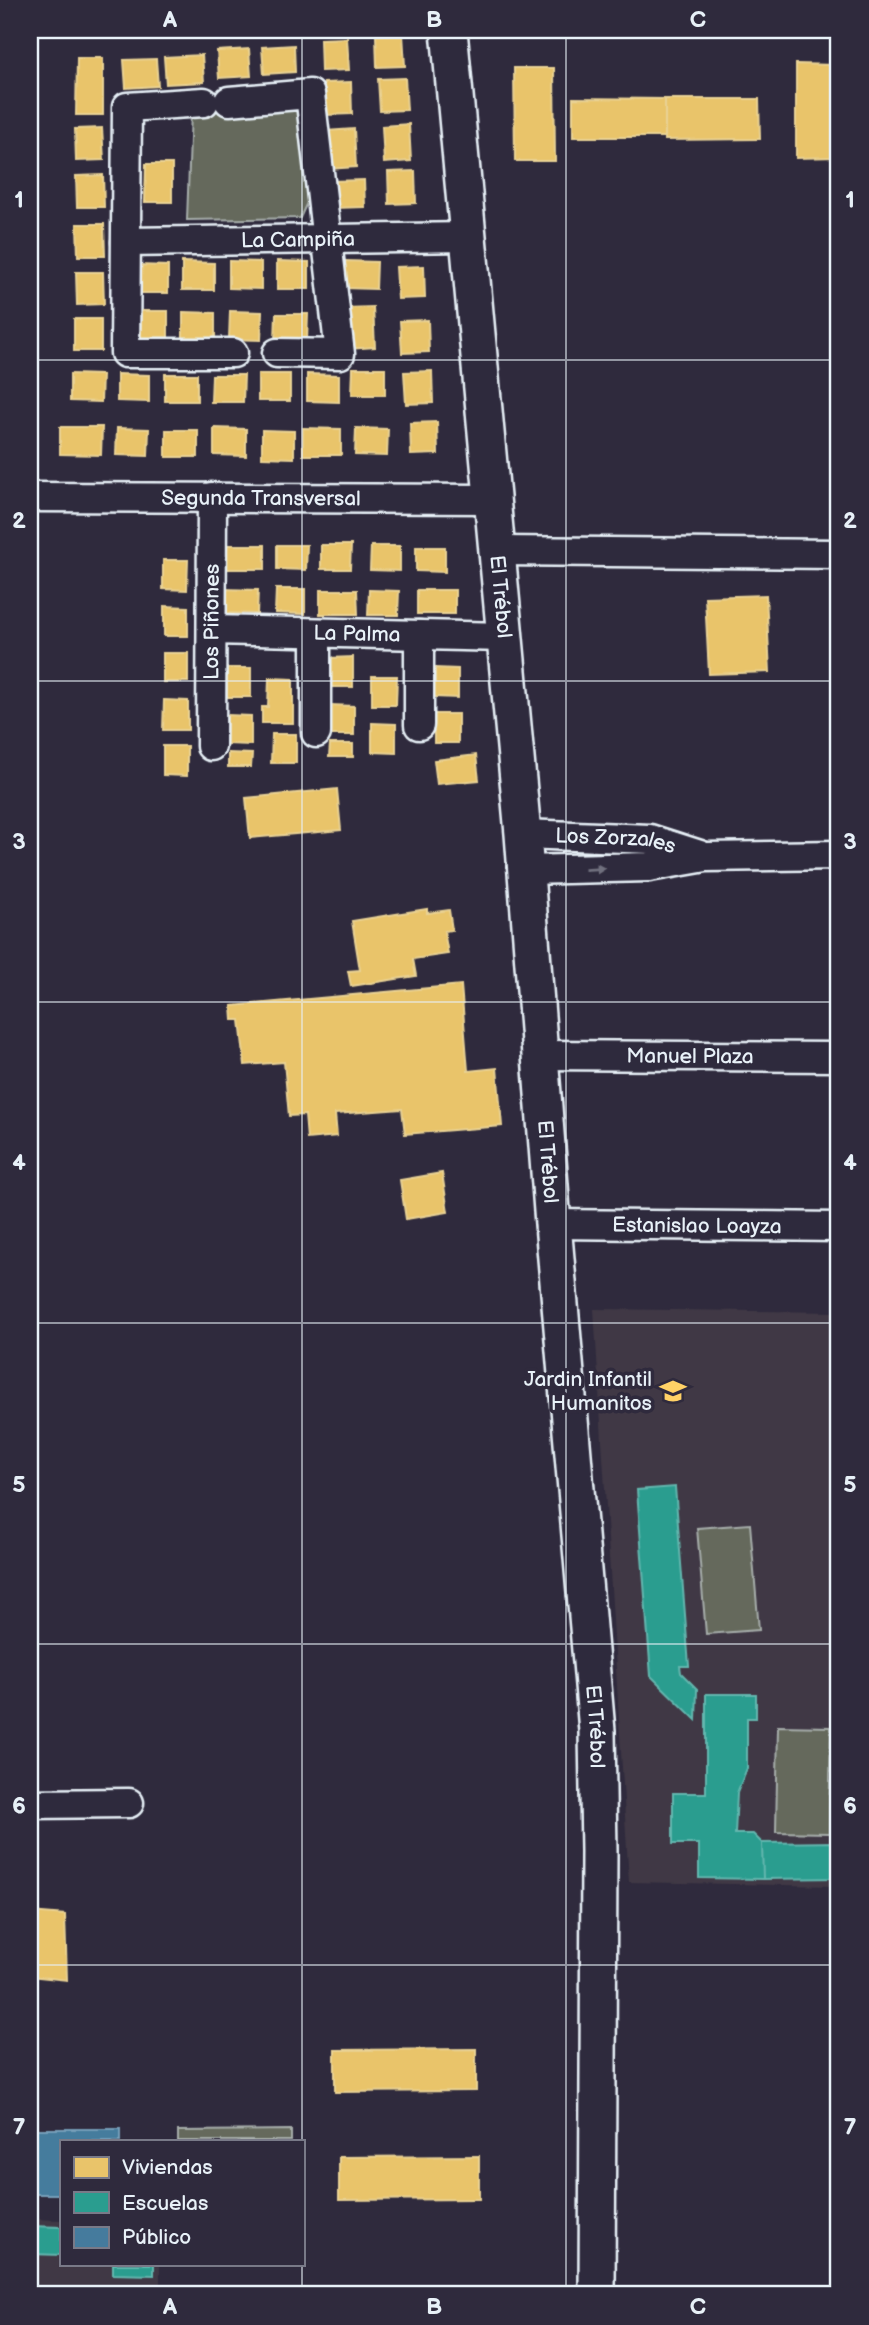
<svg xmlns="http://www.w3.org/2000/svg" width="869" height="2325" font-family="'Balsamiq Sans',sans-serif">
	<rect width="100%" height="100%" fill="#2f2a3d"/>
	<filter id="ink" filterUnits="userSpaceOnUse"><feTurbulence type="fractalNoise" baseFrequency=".0143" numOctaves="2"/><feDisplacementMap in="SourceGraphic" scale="14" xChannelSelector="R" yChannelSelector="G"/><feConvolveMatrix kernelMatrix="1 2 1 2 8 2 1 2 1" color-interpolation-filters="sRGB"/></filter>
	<g filter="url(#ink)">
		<!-- built -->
		<path fill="#403945" d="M594 1309 839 1312V1886L629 1882Z
			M30 2219 61 2220V2264H160V2295H30Z"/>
		<!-- green -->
		<path fill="#65695c" stroke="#a6adaa" stroke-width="2" d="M303 101 309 198 300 218 187 220 191 111Z
			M750 1524 759 1630 706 1634 697 1528Z
			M778 1726 831 1727 829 1833 776 1832Z
			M291 2130V2141H178V2131Z"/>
		<!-- homes -->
		<path fill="#e9c46a" stroke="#e9d295" stroke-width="2" d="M403 34 405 66 377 67 376 35Z
			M347 38 349 70 321 71 320 39Z
			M294 45 295 72 264 74 262 47Z
			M249 49 251 76 219 78 217 51Z
			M202 55 204 82 166 84 164 57Z
			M77 58H103V115H76Z
			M156 59 158 86 126 88 124 60Z
			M796 64 835 65 836 157 796 158Z
			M514 68H554L555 161H515Z
			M405 78 407 110 380 111 378 79Z
			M351 82 352 114 325 115 324 83Z
			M573 98 665 99V137H573Z
			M665 99H759L760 139 665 140Z
			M409 124 411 161 384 163 382 126Z
			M102 128 104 160 76 161 75 129Z
			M354 129 356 167 328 169 326 131Z
			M146 164H172V202H145Z
			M415 171 416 203 389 204 388 172Z
			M103 175 104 207H77L76 176Z
			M364 180 365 207 333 208 332 181Z
			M77 224H104L105 256H78Z
			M229 261 261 262V289L229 288Z
			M277 261 309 262V289H277Z
			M345 261 377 262 376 289 344 288Z
			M182 262 214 263V290H182Z
			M137 265 168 266V293H136Z
			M424 266 425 298 398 299 396 267Z
			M76 272H103L104 304 77 305Z
			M373 307 375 347 348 349 345 308Z
			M136 311H168V338H136Z
			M230 311 262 312 261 340 229 339Z
			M183 312 215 313V340H183Z
			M276 314H308L307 341H275Z
			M74 319H101V351H74Z
			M428 320 429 352 402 353 400 321Z
			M353 368H385V395H352Z
			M432 371 433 403 406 404 404 372Z
			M70 374 102 375 101 402 70 401Z
			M117 374 149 375V402L117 401Z
			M165 374H197V401H165Z
			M258 374H290V401H258Z
			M307 374 339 375V402L307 401Z
			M212 375H244L243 402H211Z
			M437 422 438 454 411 455 410 423Z
			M60 427H102L101 455 60 454Z
			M117 428 149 429 148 456 116 455Z
			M214 428 246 429V456L214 455Z
			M303 428 341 429V455H303Z
			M356 428 388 429 387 456 355 455Z
			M166 430H198V457H166Z
			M262 430 294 431V458L262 457Z
			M227 545H265V569H227Z
			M277 545H307L306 570 277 569Z
			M321 545H351L350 569H321Z
			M371 546H400V571L370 570Z
			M416 547H445V572L416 571Z
			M163 560H188L187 590 163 589Z
			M222 589 258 590 257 614 221 613Z
			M276 589H305V614L275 613Z
			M320 590H357L358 614H320Z
			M369 590 399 591 398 615H368Z
			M417 590H455V614H417Z
			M766 595 770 672 709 674 705 597Z
			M164 606 188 607V636H164Z
			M163 653H188V682H163Z
			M353 657V687H329V658Z
			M227 668H251V697H227Z
			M434 668 458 669V698L434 697Z
			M372 676H397L396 705H372Z
			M269 678 293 679V723H262V707H268Z
			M164 700 188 701V730H163Z
			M330 705 354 706V735H330Z
			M434 714H458V743H434Z
			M227 715 251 716V745L227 744Z
			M372 723 396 724V753L372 752Z
			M272 734H296V763H271Z
			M330 744H353V757H329Z
			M163 746H187V776L163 775Z
			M228 753 252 754 251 767H228Z
			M476 755 479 780 437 784 434 760Z
			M337 789 341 830 250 838 246 798Z
			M427 909V913L449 910 452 930 444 931 448 954 413 959 416 976 351 986 348 971 360 970 352 921Z
			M461 985 468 1071 497 1068 502 1126 405 1134 402 1109 335 1114 337 1136 307 1139 305 1115 289 1116 284 1062 245 1065 240 1020H233L232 1006Z
			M442 1173 448 1212 406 1219 400 1180Z
			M30 1912 65 1915 67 1980 30 1976Z
			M476 2049V2091L335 2092V2050Z
			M479 2156V2199L339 2200V2157Z"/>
		<!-- schools -->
		<path fill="#2a9d8f" stroke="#63b6ae" stroke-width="2" d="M675 1487 689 1666H680L681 1673 697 1689 696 1720 651 1676 637 1490Z
			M706 1694H756V1718H747V1768L737 1793 735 1834H753L762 1843 763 1879 699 1878V1844H673V1793H706Z
			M839 1842V1878L763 1879 762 1843Z
			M30 2226 61 2227V2255L30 2254Z
			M113 2264H154V2275L113 2274Z"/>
		<!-- public -->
		<path fill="#457b9d" stroke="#769eb8" stroke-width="2" d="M30 2129H120V2141H61V2194H31Z"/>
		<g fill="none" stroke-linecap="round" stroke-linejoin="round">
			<!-- minor casing -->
			<g stroke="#e8f1f8" stroke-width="33">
				<g id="minor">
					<path d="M229 101 310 94 340 354 277 353"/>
					<path d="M204 102 127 107 125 353H233"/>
					<path id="s1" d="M126 242 469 237"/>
					<path id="s2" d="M30 497 492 499"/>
					<path d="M496 551 839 554"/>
					<path id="s3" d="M212 630 504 637"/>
					<path d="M419 725V635"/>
					<path d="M316 733V633"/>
					<path id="s4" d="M211 746 212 497"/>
					<path id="s5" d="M523 834 650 839 700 855"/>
					<path d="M526 870 649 867 706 857 839 855"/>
					<path id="s6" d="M541 1055 839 1057"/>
					<path id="s7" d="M553 1224 839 1227"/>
					<path d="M30 1804 129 1803"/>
				</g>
			</g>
			<!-- major casing -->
			<g stroke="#e8f1f8" stroke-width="40">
				<g id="major">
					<path id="s8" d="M449 30 523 834 553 1224 597 1731 599 1851 597 2295"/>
				</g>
			</g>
			<!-- minor -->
			<use href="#minor" stroke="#2f2a3d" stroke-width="28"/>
			<!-- major -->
			<use href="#major" stroke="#2f2a3d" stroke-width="35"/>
		</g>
		<!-- one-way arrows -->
		<defs><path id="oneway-solid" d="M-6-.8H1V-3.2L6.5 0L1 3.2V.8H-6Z" transform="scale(1.75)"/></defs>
		<use fill="#70707e" href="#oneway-solid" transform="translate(595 869) rotate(-3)"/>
	</g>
	<!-- grid -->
	<path fill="none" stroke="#e8f1f8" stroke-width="2" stroke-opacity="0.55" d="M302 30V2141M566 30V2295M30 360H839M30 681H839M30 1002H839M30 1323H839M30 1644H839M30 1965H839M302 2264V2295"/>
	<!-- icons -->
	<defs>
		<g id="school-bare" transform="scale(2.1)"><path d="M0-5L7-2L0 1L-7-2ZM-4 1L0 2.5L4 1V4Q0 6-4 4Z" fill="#ffd166" stroke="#2f2a3d" stroke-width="2.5" paint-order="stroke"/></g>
	</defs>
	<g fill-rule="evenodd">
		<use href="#school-bare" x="673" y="1391"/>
	</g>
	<g text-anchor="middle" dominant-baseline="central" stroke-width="7" stroke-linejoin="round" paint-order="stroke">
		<!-- street labels -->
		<g font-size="21" fill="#e8f1f8" stroke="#2f2a3d">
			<text stroke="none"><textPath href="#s1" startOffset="172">La Campiña</textPath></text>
			<text stroke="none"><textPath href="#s2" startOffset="231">Segunda Transversal</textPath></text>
			<text stroke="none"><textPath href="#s8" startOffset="569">El Trébol</textPath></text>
			<text stroke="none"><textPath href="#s4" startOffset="124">Los Piñones</textPath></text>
			<text stroke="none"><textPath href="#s3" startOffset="145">La Palma</textPath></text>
			<text stroke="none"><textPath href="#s5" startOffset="93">Los Zorzales</textPath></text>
			<text stroke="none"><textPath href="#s6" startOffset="149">Manuel Plaza</textPath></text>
			<text stroke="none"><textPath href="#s8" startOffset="1136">El Trébol</textPath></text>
			<text stroke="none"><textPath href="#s7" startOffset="144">Estanislao Loayza</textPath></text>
			<text stroke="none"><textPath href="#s8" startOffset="1703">El Trébol</textPath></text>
		</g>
		<!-- poi labels -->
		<g font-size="21" fill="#e8f1f8" stroke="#2f2a3d" text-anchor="end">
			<text x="652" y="1379">Jardin Infantil<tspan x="652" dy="24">Humanitos</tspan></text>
		</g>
	</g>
	<!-- margin -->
	<rect width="869" height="2325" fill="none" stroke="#2f2a3d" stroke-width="77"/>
	<!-- legend -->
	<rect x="60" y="2140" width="245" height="126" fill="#2f2a3d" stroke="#797a88" stroke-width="2"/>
	<rect x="74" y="2157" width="35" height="21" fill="#e9c46a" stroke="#797a88" stroke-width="2"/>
	<text x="122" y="2174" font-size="21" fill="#e8f1f8">Viviendas</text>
	<rect x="74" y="2192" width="35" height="21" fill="#2a9d8f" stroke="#797a88" stroke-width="2"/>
	<text x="122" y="2210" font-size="21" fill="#e8f1f8">Escuelas</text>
	<rect x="74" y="2227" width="35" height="21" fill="#457b9d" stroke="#797a88" stroke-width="2"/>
	<text x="122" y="2244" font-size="21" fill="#e8f1f8">Público</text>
	<rect x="38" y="38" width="792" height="2248" fill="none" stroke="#e8f1f8" stroke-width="2.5"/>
	<g font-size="23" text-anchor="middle" font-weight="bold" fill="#e8f1f8">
		<text x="170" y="27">A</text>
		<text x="434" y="27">B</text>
		<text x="698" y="27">C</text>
		<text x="19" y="207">1</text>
		<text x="850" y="207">1</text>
		<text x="19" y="528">2</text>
		<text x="850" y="528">2</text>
		<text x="19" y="849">3</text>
		<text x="850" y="849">3</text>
		<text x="19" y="1170">4</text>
		<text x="850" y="1170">4</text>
		<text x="19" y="1492">5</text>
		<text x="850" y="1492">5</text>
		<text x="19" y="1813">6</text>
		<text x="850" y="1813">6</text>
		<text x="19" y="2134">7</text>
		<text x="850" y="2134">7</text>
		<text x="170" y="2314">A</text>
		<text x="434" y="2314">B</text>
		<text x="698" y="2314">C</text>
	</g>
</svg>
